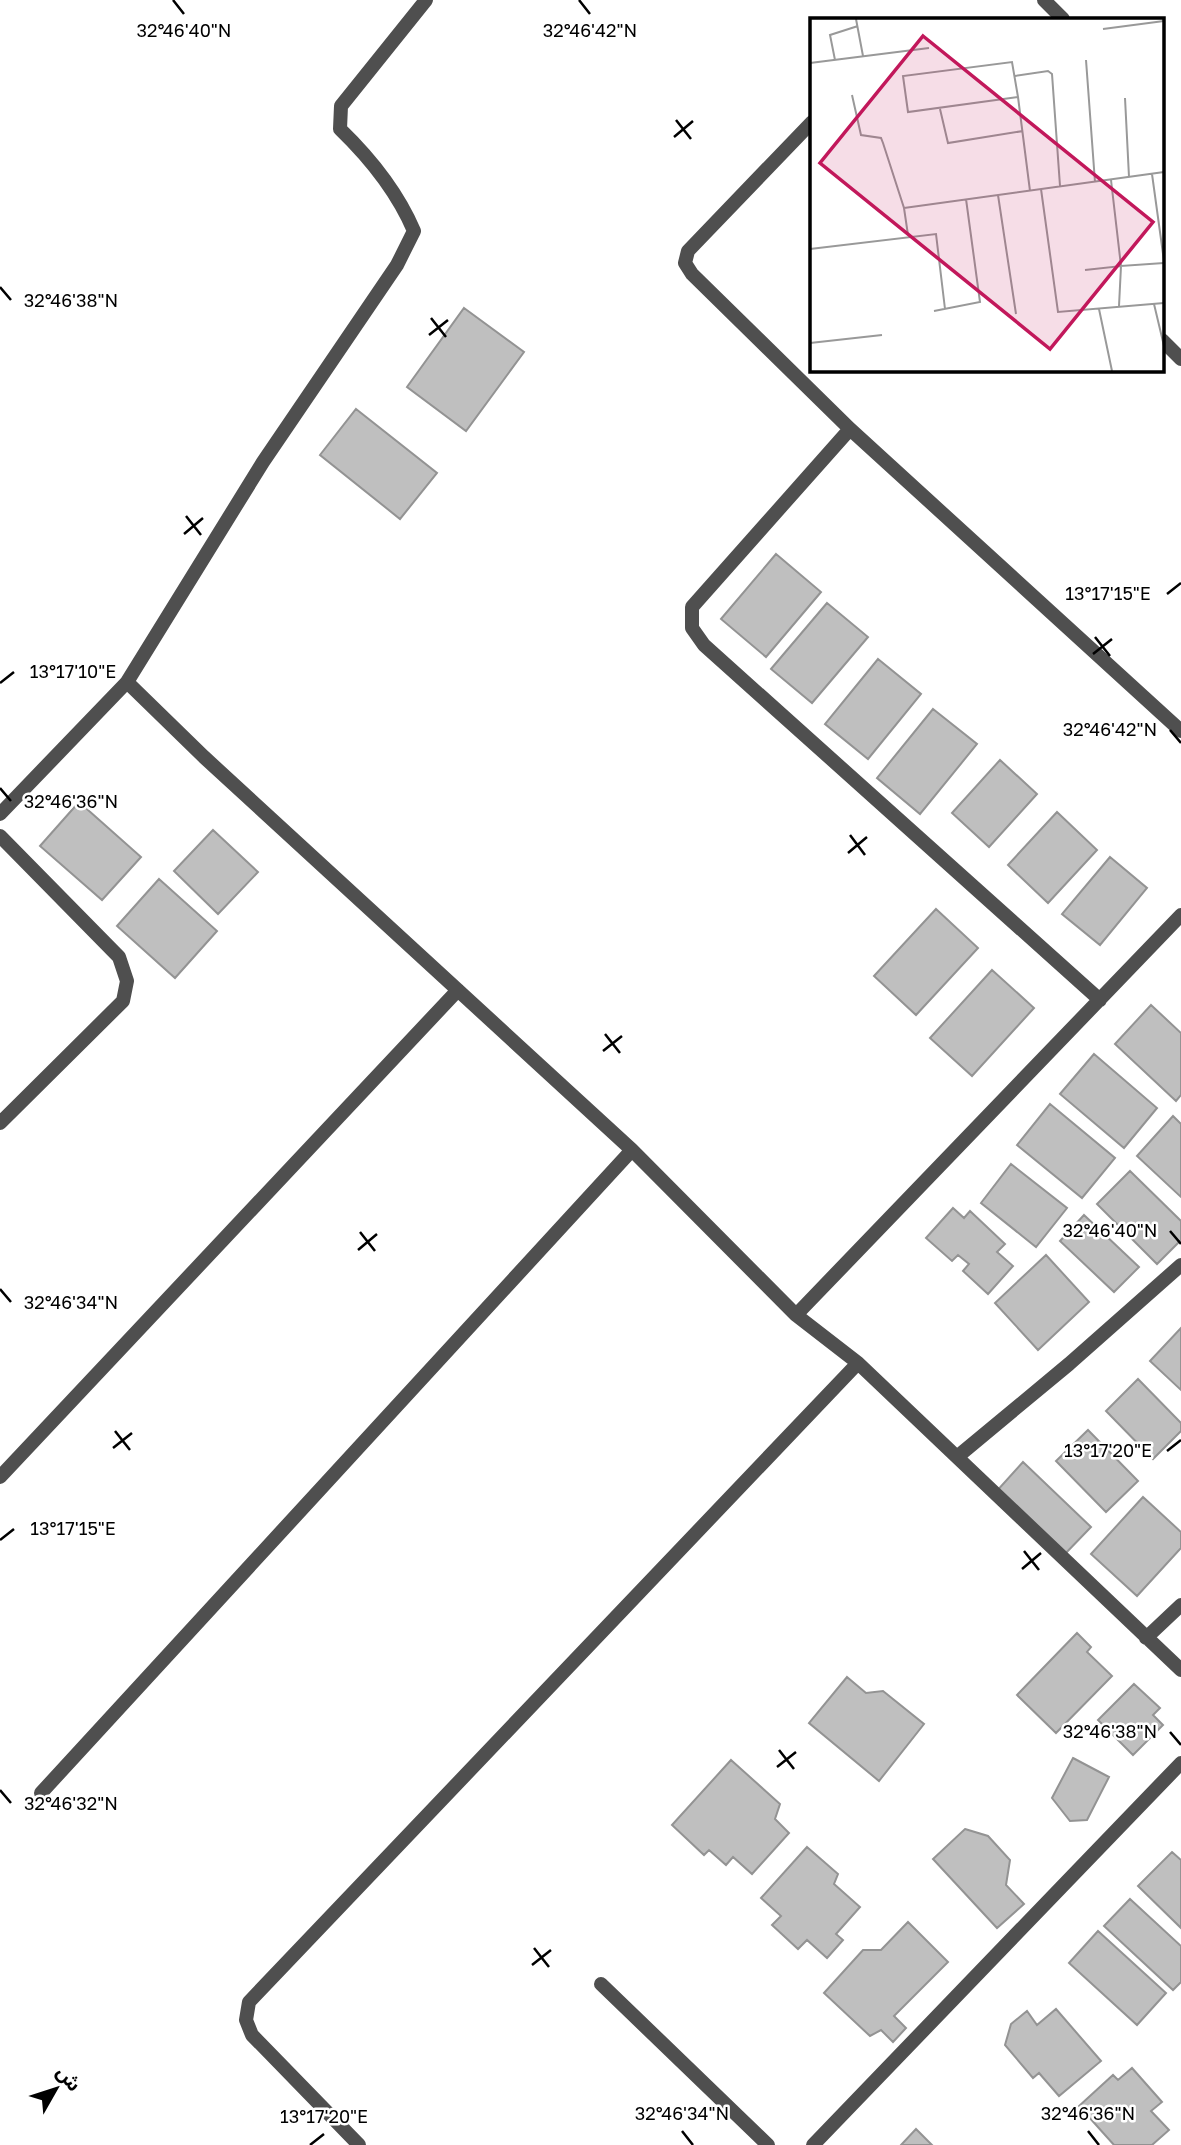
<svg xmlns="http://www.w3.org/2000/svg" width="1181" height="2145" font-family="'Golos Text','Noto Sans Arabic',sans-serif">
	<rect width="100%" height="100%" fill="#fff"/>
	<!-- building -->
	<path fill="#bfbfbf" stroke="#939393" stroke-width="2" d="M464 308 524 352 466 431 407 387Z
		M356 409 437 473 400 519 320 455Z
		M776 554 821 592 766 657 721 619Z
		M827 603 868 637 812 703 771 669Z
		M878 659 921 694 868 759 825 724Z
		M933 709 977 744 920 814 877 778Z
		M1000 760 1037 794 989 847 952 813Z
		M79 802 141 857 102 900 40 846Z
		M1057 812 1097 850 1048 903 1008 865Z
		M213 830 258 872 218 914 174 871Z
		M1110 857 1147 888 1100 945 1062 914Z
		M159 879 217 931 175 978 117 926Z
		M936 909 978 948 916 1015 874 976Z
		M992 970 1034 1008 972 1076 930 1038Z
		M1151 1005 1181 1033V1095L1176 1101 1115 1044Z
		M1094 1054 1157 1108 1124 1148 1060 1094Z
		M1050 1104 1115 1158 1082 1198 1017 1145Z
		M1173 1116 1181 1124V1197L1137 1156Z
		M1011 1164 1067 1208 1036 1247 981 1203Z
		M1130 1171 1181 1221V1240L1157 1264 1097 1204Z
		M953 1208 964 1218 970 1211 1005 1244 997 1252 1013 1266 988 1294 963 1271 969 1264 958 1255 952 1261 926 1238Z
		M1084 1215 1139 1267 1114 1292 1060 1241Z
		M1046 1255 1089 1302 1038 1350 995 1303Z
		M1181 1328V1390L1150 1361Z
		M1138 1379 1181 1423V1431L1153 1459 1106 1411Z
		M1088 1430 1138 1481 1106 1512 1056 1461Z
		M1023 1462 1091 1527 1062 1557 995 1493Z
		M1143 1497 1181 1532V1548L1137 1596 1091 1554Z
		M1077 1633 1091 1647 1087 1652 1112 1676 1056 1733 1017 1695Z
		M847 1677 866 1693 883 1691 924 1724 879 1781 809 1723Z
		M1134 1684 1160 1708 1153 1715 1163 1725 1133 1755 1098 1720Z
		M1073 1758 1109 1777 1087 1820 1070 1821 1052 1798Z
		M731 1760 780 1804 775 1819 789 1833 752 1874 733 1857 726 1865 709 1850 704 1855 672 1825Z
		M965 1829 988 1836 1010 1860 1006 1885 1024 1904 997 1928 933 1859Z
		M807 1847 838 1874 834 1884 860 1907 836 1934 843 1940 827 1958 807 1940 798 1949 772 1925 781 1916 761 1898Z
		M1172 1852 1181 1860V1928L1138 1886Z
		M1130 1899 1181 1946V1982L1173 1990 1104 1926Z
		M908 1922 948 1962 894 2016 906 2028 893 2042 881 2030 870 2036 824 1993 863 1950H881Z
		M1098 1931 1166 1993 1137 2025 1069 1963Z
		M1056 2009 1101 2061 1059 2096 1039 2073 1033 2078 1005 2045 1011 2024 1027 2011 1037 2025Z
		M1132 2068 1162 2102 1151 2111 1169 2130 1152 2145H1114L1079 2106 1113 2075 1118 2080Z
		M916 2129 932 2145H901Z"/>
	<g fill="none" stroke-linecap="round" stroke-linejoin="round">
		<!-- minor -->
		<path stroke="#4f4f4f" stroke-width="14" d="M1044 0 1063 19
			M812 122 688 251 685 263 692 274 850 429 1181 731
			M1162 340 1181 359
			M850 429 692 607V628L704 645 1100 1000
			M127 682 204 757 632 1150 796 1315 858 1363 1181 1670
			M0 814 127 682 263 462 397 265 414 231C397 191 371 159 340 129L341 106 426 0
			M0 836 119 957 127 981 123 1001 0 1123
			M796 1315 1181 915
			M957 1457 1069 1364 1181 1265
			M0 1477 458 990
			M1146 1638 1181 1605
			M41 1793 632 1150
			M601 1984 768 2145
			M359 2145 252 2035 246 2020 249 2002 858 1363
			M813 2145 1181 1763"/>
	</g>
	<!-- ticks -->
	<path fill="none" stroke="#000" stroke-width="2.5" d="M173 0 184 14M579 0 590 14M676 120 691 139M674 137 693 121M0 287 11 300M431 318 446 337M429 335 448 320M186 516 201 535M184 534 203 518M1167 594 1181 583M1095 637 1110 656M1093 654 1112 639M0 683 14 672M1170 730 1181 743M0 788 11 801M850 835 865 855M848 853 867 837M605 1034 620 1053M603 1051 622 1036M1170 1231 1181 1244M360 1232 375 1251M358 1250 377 1234M0 1289 11 1302M115 1431 130 1450M113 1448 132 1433M1167 1451 1181 1440M0 1540 14 1529M1024 1551 1039 1570M1022 1569 1041 1553M1170 1732 1181 1745M779 1750 794 1769M777 1767 796 1752M0 1790 11 1803M534 1948 549 1967M532 1965 551 1950M682 2131 693 2145M1088 2131 1099 2145M310 2145 324 2134"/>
	<!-- overview -->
	<g transform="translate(810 18)">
		<rect width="354" height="354" fill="#fff"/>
		<path fill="none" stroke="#999" stroke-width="2" d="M46 1 53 38M293 11 354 3M25 42 20 17 48 8M276 42 285 164M0 45 119 30M205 58 238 53 242 56 250 168M42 77 51 117 71 120 73 125 94 190 98 217M208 79 98 94 93 58 202 44 208 79 220 173M315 80 319 159M130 91 138 125 213 113M342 156 354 243M301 162 311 248 354 245M231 171 248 294 354 285M188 177 206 296M94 190 354 154M0 231 126 216 135 291M275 252 311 248 309 288M344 286 354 328M289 291 302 353M124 293 170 284 156 181M0 325 72 317"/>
		<path fill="#c2185b" fill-opacity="0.15" stroke="#c2185b" stroke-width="3.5" d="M113 18 343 204 240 331 10 145Z"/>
		<rect width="354" height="354" fill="none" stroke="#000" stroke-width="3.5"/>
	</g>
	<g font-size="18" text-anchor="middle" fill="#000" stroke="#fff" stroke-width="5" stroke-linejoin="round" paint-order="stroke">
		<text x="184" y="37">32°46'40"N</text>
		<text x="590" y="37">32°46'42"N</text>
		<text x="71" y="307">32°46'38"N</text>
		<text x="1108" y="600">13°17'15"E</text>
		<text x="73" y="678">13°17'10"E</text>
		<text x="1110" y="736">32°46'42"N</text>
		<text x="71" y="808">32°46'36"N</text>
		<text x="1110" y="1237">32°46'40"N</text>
		<text x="71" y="1309">32°46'34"N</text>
		<text x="1108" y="1457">13°17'20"E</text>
		<text x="73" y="1535">13°17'15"E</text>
		<text x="1110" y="1738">32°46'38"N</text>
		<text x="71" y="1810">32°46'32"N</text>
		<text x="682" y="2120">32°46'34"N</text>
		<text x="1088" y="2120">32°46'36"N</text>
		<text x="324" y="2123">13°17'20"E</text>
	</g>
	<!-- north arrow -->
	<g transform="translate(56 2089) rotate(51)" stroke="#ffffff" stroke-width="5" paint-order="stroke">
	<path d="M0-5L12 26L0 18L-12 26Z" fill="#000000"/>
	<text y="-10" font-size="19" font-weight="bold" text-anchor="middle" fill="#000000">ش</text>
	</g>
</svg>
